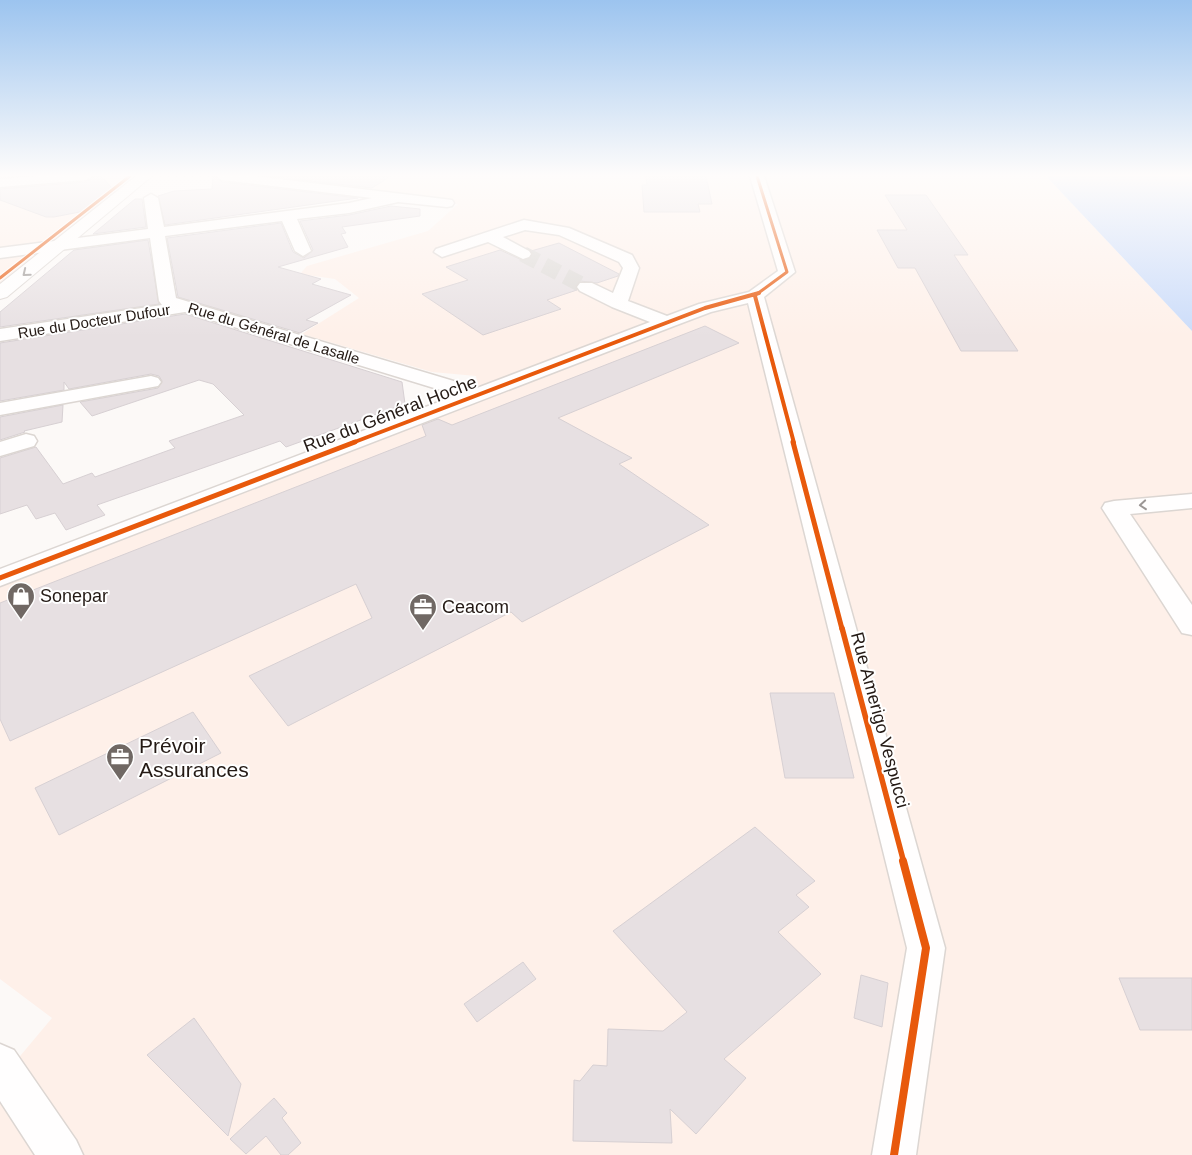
<svg xmlns="http://www.w3.org/2000/svg" width="1192" height="1155" font-family="Arial,sans-serif">
	<rect width="100%" height="100%" fill="#fcf9f7"/>
	<!-- built -->
	<path fill="#fef0e9" d="M0 176H145L0 293Z
		M222 176H1046L1192 331V1155H0V1080L52 1018 0 979V578L479 395 476 376 432 372 302 334 359 298 335 279 300 274 307 266 428 231 458 204Z"/>
	<!-- water -->
	<path fill="#cbdcfa" d="M1046 176H1192V331Z"/>
	<!-- building -->
	<path fill="#e7e0e2" stroke="#d7d0d3" d="M95 176H101L115 191 90 210 54 217H46L0 200V189L86 182Z
		M213 176 222 182 358 198 165 225 158 196 174 191 212 189Z
		M266 176H391L372 188Z
		M646 176H706L712 204H698L700 212H644L642 185H647Z
		M885 195H926L968 255H954L1018 351H961L915 268H898L877 230H907Z
		M135 199H142L146 227 93 234Z
		M391 206 420 209V216L342 227 346 233 341 234 348 247 278 267 321 279 312 284 351 295 306 320 318 323 300 333 178 297 167 238 281 223 293 252 304 258 313 250 300 221 349 215Z
		M148 240 159 304 0 327V312L74 250Z
		M559 243 619 274 618 276 597 283 580 281 576 286 577 290 547 300 561 309 483 335 422 294 468 280 446 267 500 250 524 261 531 258V251Z
		M185 314 402 382 405 404 286 447 280 441 97 505 105 515 66 530 55 513 36 519 27 505 0 514V458L36 447 63 484 92 473 95 477 175 448 169 441 244 415 213 384 199 380 92 416 80 402 158 388 162 381 159 376 151 374 69 389 64 382V390L0 401V343Z
		M705 326 739 343 558 418 632 458 619 464 709 525 522 622 511 612 288 726 249 676 372 618 356 584 10 741 0 719V603L426 436 422 425 438 419 452 425Z
		M63 405 62 422 24 431 25 432 0 440V417Z
		M770 693H834L854 778H785Z
		M193 712 221 753 59 835 35 788Z
		M755 827 815 881 796 895 809 907 778 932 821 974 724 1059 746 1078 696 1134 670 1109 672 1143 573 1141 574 1080 580 1081 593 1065 607 1066 608 1029 663 1031 687 1012 613 931Z
		M523 962 536 979 477 1022 464 1004Z
		M861 975 888 983 882 1027 854 1018Z
		M1119 978H1192V1030H1140Z
		M194 1018 241 1084 228 1136 147 1055Z
		M274 1098 287 1113 282 1118 301 1143 288 1155H281L266 1136 246 1154 230 1139Z"/>
	<g fill="none" stroke-linecap="round" stroke-linejoin="round">
		<!-- minor-tunnel -->
		<path stroke="#dcd8d5" stroke-width="16" stroke-dasharray="16 8" stroke-linecap="butt" d="M523 254 586 287"/>
		<!-- minor casing -->
		<g stroke="#dcd6d2" stroke-width="3">
			<path id="minor" d="M39 176H93L86 180 0 187V179Z
				M215 176H254L452 200 454 203 452 206 447 207 398 202 349 213 297 219 311 251 303 256 295 251 282 221 165 236 176 298 477 388 650 322 612 307 580 291 577 287 580 283H592L613 293 623 268 619 262 559 235 525 230 503 237 529 251 531 254 529 257 523 259 488 242 442 257 434 252 436 249 524 220 569 228 632 255 639 268 628 301 667 316 699 304 749 292 778 271 750 176H764L795 272 764 297 945 948 916 1155H872L907 948 748 303 711 312 674 326 0 586V569L457 395 185 312 0 341V329L162 305 159 301 150 238 0 258V248L148 229 144 198 151 194 158 198 164 227 349 203 372 198 222 180Z
				M151 376 158 378 161 382 158 386 0 415V403Z
				M26 434 34 436 37 441 34 446 0 456V442Z
				M1192 494V508L1130 514 1192 605V635L1182 633 1102 508 1105 503 1114 501Z
				M0 1044 14 1050 76 1140 83 1155H35L0 1101Z"/>
		</g>
		<!-- major casing -->
		<g stroke="#dcd6d2" stroke-width="2">
			<path id="major" d="M136 176H152L7 297 0 299V284Z"/>
		</g>
		<!-- minor -->
		<use href="#minor" fill="#fffefe" fill-rule="evenodd"/>
		<!-- major -->
		<use href="#major" fill="#fffefe" fill-rule="evenodd"/>
		<!-- cycleway-far4 casing -->
		<g stroke="#fff" stroke-width="5">
			<path id="cycleway-far4" d="M757 176 787 272 757 294
				M0 278 130 176"/>
		</g>
		<!-- cycleway-far3 casing -->
		<g stroke="#fff" stroke-width="6">
			<path id="cycleway-far3" d="M755 296 794 443
				M352 443 705 308 759 293"/>
		</g>
		<!-- cycleway-far2 casing -->
		<g stroke="#fff" stroke-width="8">
			<path id="cycleway-far2" d="M793 442 842 629
				M0 578 355 442"/>
		</g>
		<!-- cycleway-far1 casing -->
		<g stroke="#fff" stroke-width="9">
			<path id="cycleway-far1" d="M842 628 904 863"/>
		</g>
		<!-- cycleway casing -->
		<g stroke="#fff" stroke-width="11">
			<path id="cycleway" d="M894 1155 926 948 903 861"/>
		</g>
		<!-- cycleway-far4 -->
		<use href="#cycleway-far4" stroke="#e8590c" stroke-width="3"/>
		<!-- cycleway-far3 -->
		<use href="#cycleway-far3" stroke="#e8590c" stroke-width="4"/>
		<!-- cycleway-far2 -->
		<use href="#cycleway-far2" stroke="#e8590c" stroke-width="5"/>
		<!-- cycleway-far1 -->
		<use href="#cycleway-far1" stroke="#e8590c" stroke-width="5.5"/>
		<!-- cycleway -->
		<use href="#cycleway" stroke="#e8590c" stroke-width="8"/>
	</g>
	<!-- one-way arrows -->
	<defs><path id="oneway-chevron" d="M-2-3.5L2.5 0L-2 3.5" fill="none" stroke-width="1.6" stroke-linecap="round" stroke-linejoin="round" transform="scale(1.25)"/></defs>
	<g stroke="#9c9795">
		<use href="#oneway-chevron" transform="translate(26 273) rotate(141)"/>
		<use href="#oneway-chevron" transform="translate(1143 505) rotate(175)"/>
	</g>
	<!-- sky -->
	<linearGradient id="sky" x2="0" y2="1"><stop stop-color="#9cc4ef"/><stop offset="0.52" stop-color="#fefcfb"/><stop offset="1" stop-color="#fefcfb" stop-opacity="0"/></linearGradient>
	<rect width="1192" height="337" fill="url(#sky)"/>
	<!-- icons -->
	<defs>
		<g id="shop-pin" transform="scale(1.4375)"><path d="M0 17L-7.5 6A9.5 9.5 0 1 1 7.5 6Z" fill="#706864" stroke="#fff"/><path d="M-5-2.5h2.3a2.7 3.5 0 0 1 5.4 0H5L5.5 6h-11ZM-1.5-2.5h3a1.5 2.3 0 0 0-3 0Z" fill="#fff"/></g>
		<g id="office-pin" transform="scale(1.4375)"><path d="M0 17L-7.5 6A9.5 9.5 0 1 1 7.5 6Z" fill="#706864" stroke="#fff"/><path d="M-6-3h4V-5.5h4V-3h4V5H-6ZM-1-4.5V-3h2v-1.5ZM-6 0V1H6V0Z" fill="#fff"/></g>
	</defs>
	<g fill-rule="evenodd">
		<use href="#shop-pin" x="21" y="596"/>
		<use href="#office-pin" x="423" y="607"/>
		<use href="#office-pin" x="120" y="757"/>
	</g>
	<g text-anchor="middle" dominant-baseline="central" stroke-width="4" stroke-linejoin="round" paint-order="stroke">
		<!-- far-street labels -->
		<g font-size="15" fill="#241a15" stroke="#fff">
			<text transform="translate(94 321) rotate(-9)">Rue du Docteur Dufour</text>
			<text transform="translate(274 333) rotate(17)">Rue du Général de Lasalle</text>
		</g>
		<!-- street labels -->
		<g font-size="18" fill="#241a15" stroke="#fff">
			<text transform="translate(390 414) rotate(-21)">Rue du Général Hoche</text>
			<text transform="translate(880 720) rotate(75)">Rue Amerigo Vespucci</text>
		</g>
		<!-- poi labels -->
		<g font-size="18" fill="#241a15" stroke="#fff" text-anchor="start">
			<text x="40" y="596">Sonepar</text>
			<text x="442" y="607">Ceacom</text>
		</g>
		<!-- near-poi labels -->
		<g font-size="21" fill="#241a15" stroke="#fff" text-anchor="start">
			<text x="139" y="745">Prévoir<tspan x="139" dy="24">Assurances</tspan></text>
		</g>
	</g>
</svg>
